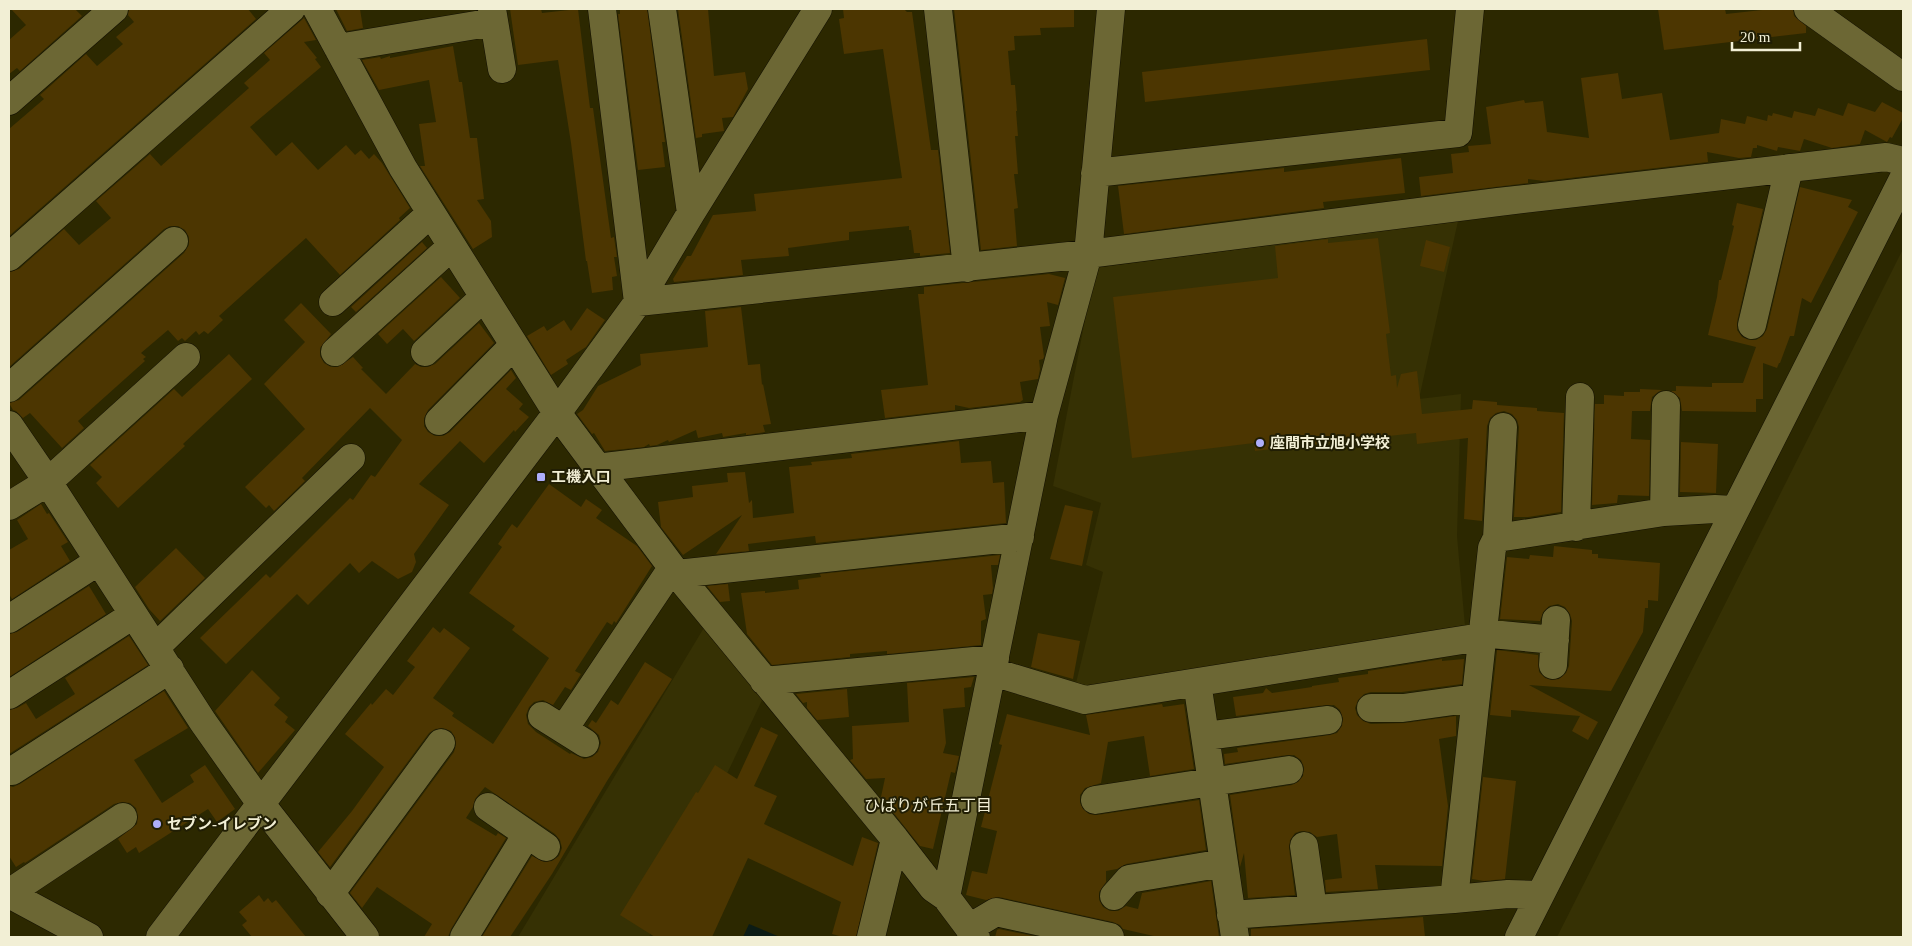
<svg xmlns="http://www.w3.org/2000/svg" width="1912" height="946" font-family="'Times New Roman','Noto Sans JP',serif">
	<rect width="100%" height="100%" fill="#2c2800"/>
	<!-- built -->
	<path fill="#363104" d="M1458 221 1419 399 1461 394 1457 536 1465 626 1090 686 1076 683 1103 572 1086 565 1101 503 1053 486 1095 268Z
		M1903 249V937H1557L1707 640Z
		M705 626 765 694 649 937H518Z"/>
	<!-- water -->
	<path fill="#0c1c15" d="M749 924 780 937H743Z"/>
	<!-- building -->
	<path fill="#4c3601" d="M11 9H75L82 16 20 71 17 68 9 74V40L26 25Z
		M129 9H248L256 19 9 236V129L44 99 40 95 86 54 97 66 123 44 116 37 134 22 128 15Z
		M336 9H360L363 28 347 31Z
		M510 9H541L542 13 578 9 590 108H593L611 238 614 237 617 257H614L617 276 612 277 613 290 592 293 587 261H586L571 143 558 60 518 65Z
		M620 9H647L665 142H662L665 167 638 170 618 14H620Z
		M678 9H708L714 76 745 72 748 89 733 117 722 118 724 131 702 134V137L696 138Z
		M843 9H904L907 12H912L931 150H938L950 253 920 256V253H914L911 230H909V226L849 232V240L788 248 789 256 741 260 743 275 674 282 673 279 687 256H691L713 215 756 211 754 194 902 178 883 49 844 54 839 19 844 18Z
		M954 9H1074V27L1040 28 1041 35 1014 36 1015 50 1008 51 1011 85H1015L1017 111H1016L1018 136H1015L1018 174H1014L1018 208 1014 209 1017 246 981 250Z
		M1658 9H1725L1726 14 1771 9H1793L1794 16 1806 26V33L1664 50Z
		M304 18 316 40 304 42 317 58 315 59 321 67 250 127 276 156 292 142 318 170 346 145 355 155 361 150 369 159 374 154 382 163 410 208 399 218 400 220 340 275 306 238 219 316 223 320 208 334 204 331 199 335 196 331 185 341 182 338 178 341 168 330 141 353 146 357 143 359 145 361 78 421 84 428 62 448 30 413 23 418 16 411 13 410 9 403 19 400 184 253 189 245V237L185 230 178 226H170L164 229 9 367V272L19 269 64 229 79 245 111 218 96 201 150 154 161 166 249 88 244 83 270 60 264 53Z
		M1427 39 1430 70 1145 102 1142 72Z
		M453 46 459 82H462L470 138H477L484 199 477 200 491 221 492 237 473 249 420 166H425L419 124 436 122 429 80 379 90 362 60 380 57 381 59 390 56V58Z
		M1618 73 1622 99 1662 93 1670 140 1719 133 1721 119 1745 124 1747 116 1767 121 1768 115 1772 116 1773 113 1792 118 1794 111 1815 116 1818 108 1843 116 1848 103 1875 112 1882 102 1903 113V118L1892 138 1890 137 1887 142 1865 130 1860 144 1832 148 1804 139 1800 151 1778 147 1777 151 1757 145V148H1753L1751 157 1739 158 1707 152 1708 162 1544 181 1528 179V183L1421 196 1419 177 1453 173 1451 154 1469 152 1468 146 1491 144 1486 107 1524 100 1525 103 1543 101 1547 132 1589 138 1581 78Z
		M1401 158 1405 193 1323 202 1324 208 1124 234 1118 186 1284 168V172Z
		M1800 187 1852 200 1848 207 1858 212 1811 303 1802 298 1794 336H1790L1780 363H1779L1777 368 1763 363V399H1756V412L1682 411 1680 398 1671 391H1676V386L1712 387V383H1743L1756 347 1708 335 1717 297 1719 280H1721L1734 226 1732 225 1737 203 1763 209 1737 322V330L1742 337 1749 340H1756L1763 336 1767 329Z
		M1378 238 1390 333 1386 334 1391 376 1396 375 1397 388 1401 374 1417 371 1422 414 1472 409 1473 400 1497 402V405L1537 408V411L1564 413 1561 512 1528 517H1514L1519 427 1517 420 1512 414 1504 411 1496 413 1490 418 1487 426 1482 521 1464 519 1468 438 1417 444 1416 433 1255 451 1254 443 1132 458 1113 297 1278 278 1275 246 1328 239V243Z
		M1426 240 1450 247 1444 272 1420 266Z
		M422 242 427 248 356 312 351 307Z
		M1049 274 1065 278 1058 305 1047 302 1050 326 1040 327 1044 357 1043 359 1039 360 1040 369 1038 379 1020 382 1023 400 1020 402 969 408 955 405V410L885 418 881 390 928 385 918 294H924V287Z
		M441 277 460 298 414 341 403 329 387 344 378 334Z
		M301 303 331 334 320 348V356L324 363 331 367H338L353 357 363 368 361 369 386 394 415 364 421 367H428L435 364 479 323 494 343 428 410 424 418V426L428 432 435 436H443L450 432 511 370 516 378 506 389 523 404 519 409 529 417 515 432 514 430 484 463 460 441 419 484 449 505 414 554 416 562 412 572 398 579 372 561 359 573 350 563 308 605 297 594 226 664 200 638 266 574 270 578 350 498 353 500 371 475 375 477 402 440 370 408 302 478 305 481 274 511 269 505 266 508 245 487 305 429 264 384 305 342 284 320Z
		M741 307 748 365 760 364 762 385 763 384 771 424 763 425 765 432 746 435V433L723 437 722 433 698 438 696 430 669 442 668 440 657 445 650 446 649 444 644 447 605 451 594 433 592 434 577 414 583 410 598 386 641 365 640 354 708 347 705 311Z
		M587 308 605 320 586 347 566 360 568 364 551 375 527 336 544 326 547 331 564 320 571 331Z
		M229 354 252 379 183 444 185 446 118 508 96 483 102 477 90 465 174 389 182 397Z
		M1640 389 1662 390 1658 392 1652 397 1650 411H1632L1631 439 1650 440 1649 496 1618 495 1617 503 1592 505 1595 404H1604V395L1624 396V392H1640Z
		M959 441 961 463 991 461 993 483 1004 482 1006 523 816 543 815 536 748 544 749 551 716 554 742 515 683 555 661 527 658 502 693 497 692 486 728 482 727 473 745 472 749 503 752 500 753 518 794 513 789 467 812 465 811 462 852 458 851 454Z
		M1681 442 1718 444 1716 493 1680 492Z
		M549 484 581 507 586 499 602 510 596 518 637 546 652 566 616 623 614 621 612 625 607 622 575 671 581 674 571 690 565 687 553 705 543 700 534 702 529 707 526 715 528 724 536 732 570 754 571 753 584 759 592 757 598 752 601 743 599 735 588 726 592 720 596 723 611 700 618 705 645 662 672 679 607 781 552 874 510 937H482L532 856 544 862 552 861 559 856 562 848 560 840 555 834 485 787 475 799 473 807 466 818 496 836 498 833 506 838 451 929 448 937H424L432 924 377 887 362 908 350 893 454 752 456 745 455 737 451 731 443 728 435 729 429 733 330 867 318 852 352 811 384 767 345 734 371 703 372 705 386 689 393 695 415 667 407 661 433 627 440 633 444 628 470 648 433 698 454 713 452 716 493 744 549 658 512 630 515 626 469 593 502 547 498 544 512 524 517 528Z
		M41 504 47 514 49 513 68 542 61 546 70 561 12 599 9 594V550L28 539 17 520Z
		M1065 505 1093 511 1082 566 1050 559Z
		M1554 546 1592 550V554H1598V558L1660 563 1658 601 1648 600V608H1645L1643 632 1611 691 1529 685 1598 722 1588 740 1572 731 1580 716 1511 710V717L1490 715 1497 650 1538 655 1539 672 1545 678 1551 680 1559 679 1566 673 1569 666 1572 621 1570 614 1565 607 1558 604 1549 606 1543 612 1540 621 1500 619 1507 557 1529 559 1530 555 1553 557Z
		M176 548 205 578 160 621 149 609 135 587Z
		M1000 555 998 565H991L993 588 992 594 983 595 986 619 981 621V645L887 654V651L850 654V657L772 665 747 634 741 593 765 591V593L799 589 798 580 821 577 820 574Z
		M728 584 730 601 720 602 707 586Z
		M89 586 106 614 9 677V634L17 632Z
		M1038 633 1080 641 1073 679 1031 667Z
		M129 636 148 665 9 754V710L17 708 26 703 36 719 75 694 65 678Z
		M1442 659V661L1464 659 1462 684 1402 692H1371L1364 694 1358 700 1355 708 1357 715 1363 721 1371 724 1405 723 1456 716V736L1439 739 1448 806 1442 866 1375 865 1378 889 1326 892 1325 880 1342 878 1337 834 1317 837 1310 832 1301 831 1295 833 1290 840 1289 848 1295 895 1248 898 1244 853 1240 867 1230 795 1292 785 1298 782 1303 776 1304 767 1301 760 1294 755H1287L1225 764 1224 754 1238 752 1237 748 1330 735 1337 733 1342 726 1343 718 1340 710 1334 705H1326L1236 716 1233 697 1263 693 1266 688 1272 693 1312 687V686L1339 682 1338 678 1368 674V671Z
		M252 670 280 698 274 705 288 717 285 722 295 730 258 773 215 711Z
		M974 677 971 687 964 688 965 707 943 709 946 743 943 753 959 756 955 773 951 772 933 849 920 846 881 797 885 778 866 779 850 760 853 759 852 726 909 722 907 683Z
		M847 689 849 717 817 720 807 708V702L803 703 796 694Z
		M164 691 188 728 134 760 162 803 194 782 190 775 205 765 235 809 217 822 208 809 139 853 136 847 127 853 118 839 137 824 138 816 136 808 130 803 122 802 114 804 25 863 24 862 16 867 9 856V786L13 787 20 784Z
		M1162 704 1163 707 1184 704 1194 769 1150 776 1144 736 1108 742 1101 783 1085 788 1080 795V803L1083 809 1089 814 1097 815 1199 800 1206 850 1126 864 1117 869 1106 871V882L1099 892V900L1103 907 1110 911H1118L1126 906 1138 909 1142 893 1211 881 1219 937H1158L1123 929 1120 925 1113 922 999 897 986 900 966 895 972 871 987 874 997 831 981 827 1002 745 999 744 1007 714 1090 735 1086 715Z
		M761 727 778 735 754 786 777 796 764 824 853 866 862 837 878 843 856 937H843L832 934 841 902 748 858 712 937H655L620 915 696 792 698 793 715 765 737 779Z
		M1483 777 1516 781 1505 879 1484 881 1472 879Z
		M259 895 264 902 268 898 272 903 276 900 306 937H252L242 925 247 921 239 912Z
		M1423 917 1425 937H1251V929Z
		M999 929 1038 937H995L997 930Z"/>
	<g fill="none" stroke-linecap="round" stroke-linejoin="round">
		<!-- minor casing -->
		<g stroke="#131000" stroke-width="29">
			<path id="minor" d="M317 9 403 168 557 413 677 574 895 839 933 888 946 897
				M492 9 502 69
				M602 9 638 302 1088 254 1498 202 1886 157 1903 161
				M662 9 691 213
				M938 9 967 268
				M1808 9 1903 77
				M338 48 494 22
				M9 101 114 9
				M1095 173 1458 133 1470 9
				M9 257 291 9
				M333 302 431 213
				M1752 325 1789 168
				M335 352 452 246
				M425 352 484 297
				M9 388 174 241
				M439 421 514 345
				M9 425 48 482 203 722 261 804 365 937
				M596 468 1044 415
				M9 506 48 482 186 357
				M1664 512 1666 405
				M1576 527 1580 397
				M1497 538 1503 427
				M677 574 1020 537
				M9 619 99 561
				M156 647 351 458
				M1553 665 1556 620
				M993 672 1085 700 1481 637 1491 634 1555 640
				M764 681 995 659
				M1197 682 1235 937
				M9 695 133 615
				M1371 708H1403L1475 698
				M542 716 585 743
				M564 729 672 568
				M1206 736 1328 720
				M12 771 170 669
				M1095 800 1289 770
				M488 807 546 847
				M1304 846 1313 909
				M9 893 123 817
				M9 894 89 937
				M330 894 441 743
				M1114 896 1129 879 1224 863
				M1454 899 1508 894 1540 895
				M1231 915 1454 899 1492 548 1497 538 1664 512 1715 509 1734 510
				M969 928 996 912 1110 937
				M160 937 557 413 638 302 691 213 818 9
				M464 937 527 834
				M871 937 895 839
				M976 937 946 897 1044 415 1088 254 1111 9
				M1519 937 1903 179"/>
		</g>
		<!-- minor -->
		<use href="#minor" stroke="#6c6734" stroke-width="28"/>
	</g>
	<!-- markers -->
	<g fill="#aeaefb" stroke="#211e04" stroke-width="2">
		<circle cx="1260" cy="443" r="5"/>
		<rect x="536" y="472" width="10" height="10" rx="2.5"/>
		<circle cx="157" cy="824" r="5"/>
	</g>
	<g text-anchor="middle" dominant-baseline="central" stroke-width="4" stroke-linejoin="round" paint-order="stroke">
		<!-- poi labels -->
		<g font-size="15" font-weight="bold" fill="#f2efd5" stroke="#211e04" text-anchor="start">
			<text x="1270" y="443">座間市立旭小学校</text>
			<text x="551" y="477">工機入口</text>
			<text x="167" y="824">セブン-イレブン</text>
		</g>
		<!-- neighbourhood labels -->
		<g font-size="16" fill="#f2efd5" stroke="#211e04">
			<text x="928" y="805">ひばりが丘五丁目</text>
		</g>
	</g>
	<!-- border -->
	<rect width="1912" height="946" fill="none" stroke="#f2efd5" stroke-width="20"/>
	<!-- scale -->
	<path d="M1732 42v8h68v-8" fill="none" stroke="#f2efd5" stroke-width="2.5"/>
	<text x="1740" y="42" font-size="15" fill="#f2efd5" stroke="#211e04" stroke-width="4" paint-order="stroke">20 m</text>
</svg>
